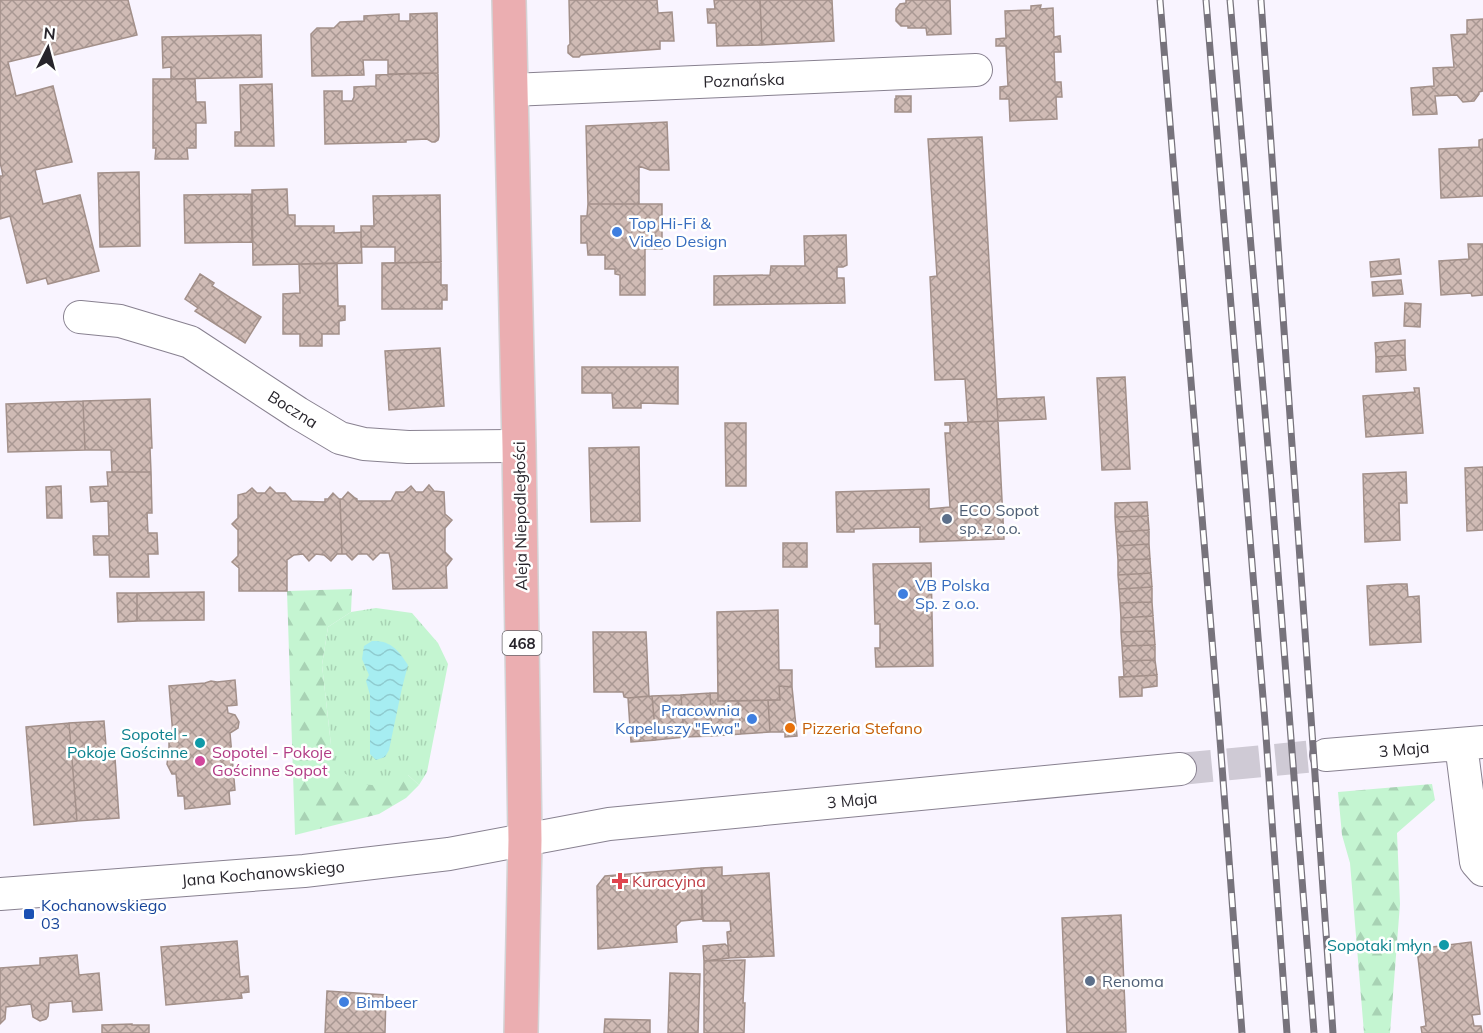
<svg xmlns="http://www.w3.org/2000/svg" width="1483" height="1033" font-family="Mulish,sans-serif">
	<defs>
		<pattern id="forest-firs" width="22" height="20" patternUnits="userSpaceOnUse" patternTransform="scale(1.5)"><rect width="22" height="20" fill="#c4f5d1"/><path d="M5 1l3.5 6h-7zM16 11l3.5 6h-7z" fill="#a8d2b4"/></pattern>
		<pattern id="park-tufts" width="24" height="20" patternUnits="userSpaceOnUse" patternTransform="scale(1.5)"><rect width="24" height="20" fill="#c4f5d1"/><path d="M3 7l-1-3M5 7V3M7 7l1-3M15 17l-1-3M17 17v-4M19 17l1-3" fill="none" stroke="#a8d2b4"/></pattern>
		<pattern id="water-waves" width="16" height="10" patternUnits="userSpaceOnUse" patternTransform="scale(1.5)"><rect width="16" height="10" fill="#a6edf1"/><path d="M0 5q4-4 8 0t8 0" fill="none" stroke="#8fcbcf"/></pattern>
		<pattern id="building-cross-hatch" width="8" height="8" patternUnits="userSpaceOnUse" patternTransform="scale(1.5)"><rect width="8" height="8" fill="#d0bbb5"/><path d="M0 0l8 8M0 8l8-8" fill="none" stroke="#a99893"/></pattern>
	</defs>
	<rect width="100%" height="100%" fill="#f9f4ff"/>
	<!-- forest -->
	<path fill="url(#forest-firs)" d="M352 589 351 612 328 627 322 665 331 745 408 775 419 785 406 798 379 814 295 835 287 591Z
		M1432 784 1435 800 1397 833 1400 904 1390 1033H1364L1350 863 1342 835 1338 792Z"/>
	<!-- park -->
	<path fill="url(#park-tufts)" d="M376 608 412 613 438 643 448 664 427 772 419 785 408 775 389 787 363 784 337 769 331 745 322 665 328 627 351 612Z"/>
	<!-- water -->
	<path fill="url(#water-waves)" d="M372 641C391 640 399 651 408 665L402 688 389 750 385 757 376 760 370 754V695L366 681 369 675 362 659 364 646Z"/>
	<!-- building -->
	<path fill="url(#building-cross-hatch)" stroke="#a3908a" stroke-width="1.5" d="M0 0H128L137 35 50 56 49 52 8 62 16 96 53 86 72 162 35 170 43 204 80 195 99 271 48 284 46 278 27 283 10 216 0 219V176H3L0 162Z
		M569 0H657L658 13 672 12 674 41H660V49L581 55 579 57H573L568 53V46L570 44Z
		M714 0H760L762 45 717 46 716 23H708L707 9H715Z
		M760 0H832L834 41 762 45Z
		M906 0H950L951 34 927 35 926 28H908V26H901L896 21V9L900 4 906 3Z
		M1041 5 1040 9 1053 8 1054 37 1060 36 1061 52H1054L1055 82H1061L1062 97H1056L1057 119 1010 121 1009 99H1000V87L1008 86 1006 46H996V39L1006 38 1005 11 1031 10V6Z
		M437 13 438 73 388 74V60H363L364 75 312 76 311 34 317 28H334L340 22 364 21V16L399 14V21H410V14Z
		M1483 19V91L1479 92V94L1474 101 1463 102 1457 95 1435 96 1437 114 1413 115 1411 88 1434 86 1433 68 1454 67 1451 35 1467 34V20Z
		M261 35 262 77 171 79V67L163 68 162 37Z
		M438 73 439 136 438 140 435 142H432L427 139 406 140V142L325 144 324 91H342V101H352L354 97V87L376 86V75Z
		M153 79H195L196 102H205L206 123H196V148H187L188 159H155L156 148H153Z
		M272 84 274 146H235V132H241L240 85Z
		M896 96H911V112H895V99H896Z
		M667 122 669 170H650L639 166V204H588L586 126Z
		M982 137 998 421 968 422 965 379 935 380 930 277 937 276 928 139Z
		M1483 139V196L1441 198 1439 149 1479 147V140Z
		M139 172 140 246 100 247 98 173Z
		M287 189 288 215H295V226H334V233L361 232 362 263 253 265 252 190Z
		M251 194 252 242 185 243 184 195Z
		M440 195 441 262 395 263V247H361V226H374L373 196Z
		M588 204H662V249H645V295H620V275L615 274V269H605V255H588L587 243H581V216H587Z
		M846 235 847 265 843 267H837V278H844L845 303 714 305V276L770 275 771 266H805L804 236Z
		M1468 244H1483V295L1472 296 1471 293 1441 295 1439 261 1469 259Z
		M1399 259 1401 274 1371 277 1370 262Z
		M441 262V285H447V300H442V309H382V263Z
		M337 263 338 306H345V320L339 321V334H322V346H300V334H283V294L300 293 299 264Z
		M200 274 214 283 212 286 261 317 245 343 195 311 198 308 185 299Z
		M1401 280 1403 294 1373 296 1372 282Z
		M1405 303 1421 304 1420 327 1404 326Z
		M1405 340V355L1376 357 1375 343Z
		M440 348 444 406 389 410 385 351Z
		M1405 355 1406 370 1376 372V357Z
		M582 367H678V404L641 403V408H613L612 393H582Z
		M1125 377 1130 469 1102 470 1097 378Z
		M1414 388H1419L1423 433 1366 437 1363 396 1415 392Z
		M1044 397 1046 419 998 421 997 399Z
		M150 399 152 448H150L151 472H112L111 450H85L83 401Z
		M83 401 85 450 8 452 6 404Z
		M998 421 1004 539 920 542V527L854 529V532H837L836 492 929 489V509L950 507 945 433H950V425H945V423Z
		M725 423H746V486H726Z
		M639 447 640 521 591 522 589 448Z
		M1483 467V530L1467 531 1465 468Z
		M107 472H151L152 513H147L148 533H157L158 554H148L149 577H110L109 555H94L93 536H109L108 501 91 502 90 487 108 486Z
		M1406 472 1407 503H1399L1400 540 1365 542 1363 474Z
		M429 485 434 491 444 492 445 514 452 520 445 528V552L452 559 446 567 447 588 393 589 391 561 389 553H380L373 560 367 554H358L352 560 346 554H342L340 499H342L348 492 355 498 357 499V501H391L396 492H404L411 486 416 492H423Z
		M61 486 62 518H47L46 487Z
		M270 487 276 493H285L292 501 325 502V499H328L333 493 339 499H340L342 554H337L331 561 324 555 316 554 309 561 303 554 294 555 287 560V591H239V568L232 562 238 556V530L232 524 238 518V495L246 493 252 488 257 493H265Z
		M1147 502 1148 516 1115 517V503Z
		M1148 516 1149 530 1116 532 1115 517Z
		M1149 530V544L1117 546 1116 532Z
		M783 543H807V567H783Z
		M1149 544 1150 559 1118 560 1117 546Z
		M1150 559 1151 573 1118 575V560Z
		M931 563 933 666 876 667 875 648H880V624H875L873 564Z
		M1151 573 1152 587 1119 589 1118 575Z
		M1397 584H1407L1408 597 1419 596 1421 642 1370 645 1367 586Z
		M1152 587V602L1120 603 1119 589Z
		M204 592V620L137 621V593Z
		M117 593H137V621L118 622Z
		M1152 602 1153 616 1121 618 1120 603Z
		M778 610 779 670H792V687L779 686 780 700 718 701 717 612Z
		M1153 616 1154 631 1121 632V618Z
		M1154 631 1155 645 1122 646 1121 632Z
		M593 632H646L649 696 628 698 624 697 623 692H594Z
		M1155 645V660L1123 661 1122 646Z
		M1155 660 1157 675 1124 677 1123 661Z
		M1157 675V686L1142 688V696L1120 697 1119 677Z
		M235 680 237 705 227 706 228 713 235 715 239 722 238 728 230 733 235 790 229 791 230 804 185 809 184 796H178L176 774H172L167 764 169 750V736H173L169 686 205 683 211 681 217 682Z
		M779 686 792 687 797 736 785 737V732H770L768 700H780Z
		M710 693 712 736 684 737 681 695Z
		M710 693H718V701H738L741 734 712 736Z
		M681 695 684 737 656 740 652 696Z
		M652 696 656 740 631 742 628 698Z
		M768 700 770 732 741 734 738 701Z
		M104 721 107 758H115L119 818 77 821 69 723Z
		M69 723 77 821 34 825 26 727Z
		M722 867V876L769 873 774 956 729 958 727 932 731 931 730 921H703L701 868Z
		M701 868 702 919 681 921 676 926 677 942 598 949 597 886 605 876Z
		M1121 915 1126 1032 1067 1033 1062 918Z
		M237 941 240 977 248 976 249 992 241 993 242 998 166 1005 161 947Z
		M1471 942 1480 1014 1472 1015 1474 1026H1481L1482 1033H1422L1421 1027 1426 1026 1417 949Z
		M725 944 728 947 729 958 704 961 703 946Z
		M77 955 79 975 99 973 102 1010 73 1012 72 1001 49 1003 48 1016 46 1019 40 1021 33 1017 31 1004 6 1007 5 1019 0 1024V968L40 965V958Z
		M745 960 743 1003H745L744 1033H704V961Z
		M670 973 700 974 698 1033H668Z
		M327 991 386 995 385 1033H325Z
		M605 1019 650 1020V1033H604Z
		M132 1024V1025H149V1033H102V1025Z"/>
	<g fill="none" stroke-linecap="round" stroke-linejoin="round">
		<!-- minor-tunnel -->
		<path stroke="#cfcad5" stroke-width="32" stroke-dasharray="32 16" stroke-linecap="butt" d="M1180 769 1326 755"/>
		<!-- minor casing -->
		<g stroke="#888190" stroke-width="34">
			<path id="minor" d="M511 90 976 70
				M80 317 120 321 190 342 298 413 340 438 364 444 408 447 519 446
				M1461 744 1476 862 1483 870
				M1326 755 1483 742
				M0 894 304 871 449 854 609 824 1180 769"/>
		</g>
		<!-- major casing -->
		<g stroke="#d4d3d5" stroke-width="36">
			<path id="major" d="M509 0 519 446 525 840 521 1033"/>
		</g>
		<!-- minor -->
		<use href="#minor" stroke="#fff" stroke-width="32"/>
		<!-- major -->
		<use href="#major" stroke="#ebaeb1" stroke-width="33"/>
		<!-- rail casing -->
		<g stroke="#77737c" stroke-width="7">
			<path id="rail" d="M1160 0 1219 726 1242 1033
				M1206 0 1265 722 1287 1033
				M1230 0 1271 482 1314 1033
				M1261 0 1333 1033"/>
		</g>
		<!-- rail -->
		<use href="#rail" stroke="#fff" stroke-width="4.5" stroke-dasharray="14" stroke-linecap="butt"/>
	</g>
	<!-- markers -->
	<g fill="#3f7fe0" stroke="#fff" stroke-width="2">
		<circle cx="617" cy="232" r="6"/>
		<circle cx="903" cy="594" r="6"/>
		<circle cx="752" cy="719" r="6"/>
		<circle cx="344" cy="1002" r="6"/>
	</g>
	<g fill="#5c6f8a" stroke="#fff" stroke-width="2">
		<circle cx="947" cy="519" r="6"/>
		<circle cx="1090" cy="981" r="6"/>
	</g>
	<circle fill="#e8710a" stroke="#fff" stroke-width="2" cx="790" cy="728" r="6"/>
	<g fill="#0f9aa8" stroke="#fff" stroke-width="2">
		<circle cx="200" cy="743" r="6"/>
		<circle cx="1444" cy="945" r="6"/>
	</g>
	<circle fill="#d1479c" stroke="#fff" stroke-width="2" cx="200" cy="761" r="6"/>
	<path fill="#e0444e" stroke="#fff" stroke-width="2" d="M617 872h6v6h6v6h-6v6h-6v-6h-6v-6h6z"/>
	<rect fill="#1a4fb4" stroke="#fff" stroke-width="2" x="23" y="908" width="12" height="12" rx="3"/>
	<g text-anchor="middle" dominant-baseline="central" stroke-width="5" stroke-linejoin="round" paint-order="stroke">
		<!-- shield labels -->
		<rect fill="#fff" stroke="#68666b" stroke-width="1.5" x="502.5" y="631" width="39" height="24" rx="4.5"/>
		<g font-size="15" font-weight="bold" fill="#27242b">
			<text x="522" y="643">468</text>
		</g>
		<!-- street labels -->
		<g font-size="16" fill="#27242b" stroke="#fff">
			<text transform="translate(744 80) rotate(-2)">Poznańska</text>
			<text transform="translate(293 409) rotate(32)">Boczna</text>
			<text transform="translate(520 516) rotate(-91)">Aleja Niepodległości</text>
			<text transform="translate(1404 749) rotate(-5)">3 Maja</text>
			<text transform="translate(852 800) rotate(-6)">3 Maja</text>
			<text transform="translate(263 873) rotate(-5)">Jana Kochanowskiego</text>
		</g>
		<!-- shop labels -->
		<g font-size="16" fill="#366cbe" stroke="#fff" text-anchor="start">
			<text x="629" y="223">Top Hi-Fi &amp;<tspan x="629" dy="18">Video Design</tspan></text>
			<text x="915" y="585">VB Polska<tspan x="915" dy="18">Sp. z o.o.</tspan></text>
			<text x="740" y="710" text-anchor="end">Pracownia<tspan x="740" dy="18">Kapeluszy "Ewa"</tspan></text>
			<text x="356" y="1002">Bimbeer</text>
		</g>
		<!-- service labels -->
		<g font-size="16" fill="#4e5e75" stroke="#fff" text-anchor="start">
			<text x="959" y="510">ECO Sopot<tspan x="959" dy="18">sp. z o.o.</tspan></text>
			<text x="1102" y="981">Renoma</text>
		</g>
		<!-- food labels -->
		<g font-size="16" fill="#c56008" stroke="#fff" text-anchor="start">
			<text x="802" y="728">Pizzeria Stefano</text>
		</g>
		<!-- culture labels -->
		<g font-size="16" fill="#0d838f" stroke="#fff" text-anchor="end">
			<text x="188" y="734">Sopotel -<tspan x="188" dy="18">Pokoje Gościnne</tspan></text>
			<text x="1432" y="945">Sopotaki młyn</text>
		</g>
		<!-- hotel labels -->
		<g font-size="16" fill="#b23c85" stroke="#fff" text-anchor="start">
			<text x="212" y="752">Sopotel - Pokoje<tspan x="212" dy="18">Gościnne Sopot</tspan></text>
		</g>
		<!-- health labels -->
		<g font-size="16" fill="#be3a42" stroke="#fff" text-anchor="start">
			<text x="632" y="881">Kuracyjna</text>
		</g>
		<!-- transit labels -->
		<g font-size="16" fill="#164399" stroke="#fff" text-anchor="start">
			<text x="41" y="905">Kochanowskiego<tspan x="41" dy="18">03</tspan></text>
		</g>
	</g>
	<!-- north arrow -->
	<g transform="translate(48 48) rotate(6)" stroke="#ffffff" stroke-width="4.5" paint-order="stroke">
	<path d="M0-4.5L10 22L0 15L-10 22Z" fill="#27242b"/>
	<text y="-9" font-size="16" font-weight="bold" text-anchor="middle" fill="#27242b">N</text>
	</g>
</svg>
